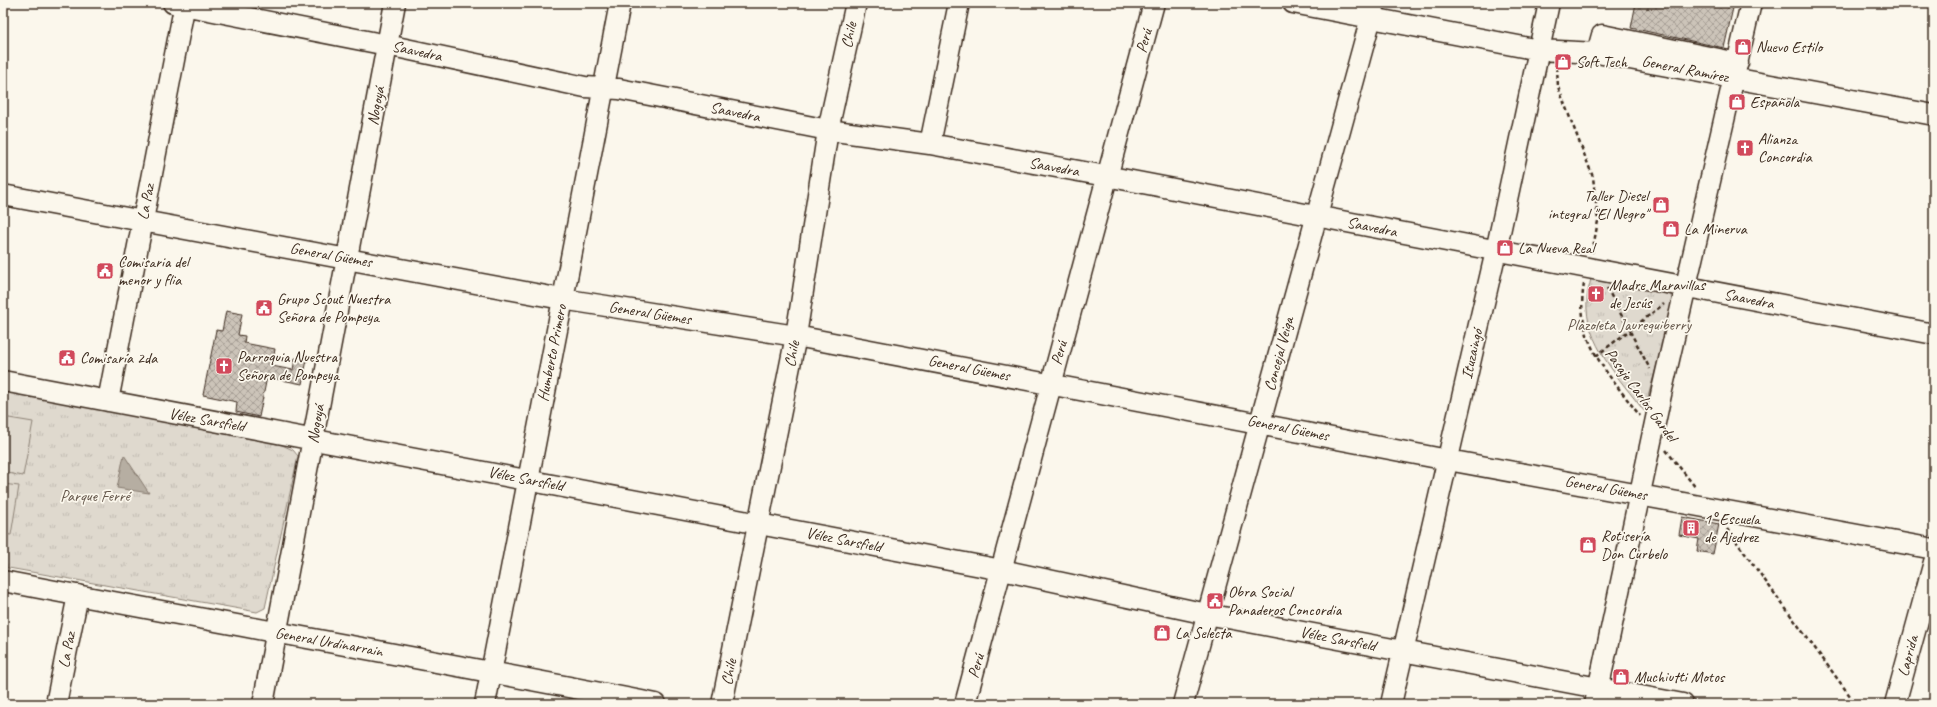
<svg xmlns="http://www.w3.org/2000/svg" width="1937" height="707" font-family="Caveat,sans-serif">
	<defs>
		<pattern id="park-tufts" width="24" height="20" patternUnits="userSpaceOnUse"><rect width="24" height="20" fill="#dfd9ce"/><path d="M3 7l-1-3M5 7V3M7 7l1-3M15 17l-1-3M17 17v-4M19 17l1-3" fill="none" stroke="#c0bab0"/></pattern>
		<pattern id="building-cross-hatch" width="8" height="8" patternUnits="userSpaceOnUse"><rect width="8" height="8" fill="#ccc4b9"/><path d="M0 0l8 8M0 8l8-8" fill="none" stroke="#a79f96"/></pattern>
	</defs>
	<rect width="100%" height="100%" fill="#fbf7ec"/>
	<filter id="ink" filterUnits="userSpaceOnUse"><feTurbulence type="fractalNoise" baseFrequency=".025" numOctaves="2"/><feDisplacementMap in="SourceGraphic" scale="8" xChannelSelector="R" yChannelSelector="G"/><feConvolveMatrix kernelMatrix="1 2 1 2 8 2 1 2 1" color-interpolation-filters="sRGB"/></filter>
	<g filter="url(#ink)">
		<!-- park -->
		<path fill="url(#park-tufts)" stroke="#8d8276" d="M1591 278 1676 296 1644 411C1620 379 1584 343 1587 300 1587 292 1590 285 1591 278Z
			M3 391 282 445 293 450 298 456 265 608 257 612 3 567Z"/>
		<!-- pitch -->
		<path fill="#dfd9ce" stroke="#8d8276" d="M3 417 33 422 23 476 3 472Z
			M3 484 19 486 11 535 3 534Z"/>
		<!-- water -->
		<path fill="#b6aea2" stroke="#85796d" d="M124 455 149 493 117 488Z"/>
		<!-- building -->
		<path fill="url(#building-cross-hatch)" stroke="#3b2a1e" d="M1636 3H1710L1733 8 1724 48 1631 28Z
			M226 311 242 314 238 335 245 336 244 343 275 349 272 366 293 370 295 358 307 360 302 384 267 377 259 417 236 412 237 402 203 395 216 330 222 331Z
			M1682 517 1719 524 1713 554 1697 551 1699 539 1679 535Z"/>
		<g fill="none" stroke-linecap="round" stroke-linejoin="round">
			<!-- minor casing -->
			<g stroke="#3b2a1e" stroke-width="23">
				<path id="minor" d="M173 3 387 45 585 87 619 89 828 130 930 144 1106 176 1934 334
					M1293 3 1539 50 1597 53 1934 115
					M1597 53 1602 35 1738 63
					M930 144 959 3
					M3 195 562 299 796 336 1448 460 1934 549
					M3 381 1002 570 1207 614 1683 704
					M108 401 185 3
					M3 581C220 623 439 661 656 704
					M56 704 78 595
					M263 704 395 3
					M485 704 620 3
					M722 704 796 336 828 130 856 3
					M965 704 1154 3
					M1183 704 1375 3
					M1391 704 1496 251 1549 3
					M1595 704 1662 390 1751 3
					M1895 704 1934 562"/>
			</g>
			<!-- path -->
			<path stroke="#3b2a1e" stroke-width="2.5" stroke-dasharray="4 3" stroke-linecap="butt" d="M1557 67 1558 87 1593 177 1598 221 1592 253
				M1584 284C1574 342 1608 373 1640 416
				M1607 288 1650 369
				M1596 356 1664 304
				M1666 450 1696 488
				M1727 529 1856 704"/>
			<!-- minor -->
			<use href="#minor" stroke="#fbf7ec" stroke-width="20"/>
		</g>
	</g>
	<!-- icons -->
	<defs>
		<g id="shop-square" transform="scale(0.9)"><rect x="-9" y="-9" width="18" height="18" rx="4" fill="#d1495b" stroke="#fbf7ec"/><path d="M-5-2.5h2.3a2.7 3.5 0 0 1 5.4 0H5L5.5 6h-11ZM-1.5-2.5h3a1.5 2.3 0 0 0-3 0Z" fill="#fff"/></g>
		<g id="church-square" transform="scale(0.9)"><rect x="-9" y="-9" width="18" height="18" rx="4" fill="#d1495b" stroke="#fbf7ec"/><path d="M-1.2-6h2.4v3.5h3.3v2.4h-3.3V6h-2.4V-.1h-3.3v-2.4h3.3Z" fill="#fff"/></g>
		<g id="civic-square" transform="scale(0.9)"><rect x="-9" y="-9" width="18" height="18" rx="4" fill="#d1495b" stroke="#fbf7ec"/><path d="M-.6-6.5H3V-4.5H.6V-3L4-1V1h2V6H-6V1h2V-1L-.6-3ZM-1.2 2.5V6h2.4V2.5Z" fill="#fff"/></g>
		<g id="building-square" transform="scale(0.9)"><rect x="-9" y="-9" width="18" height="18" rx="4" fill="#d1495b" stroke="#fbf7ec"/><path d="M-4-6H4V6H1V3H-1V6H-4ZM-2.5-4.3h1.7v1.8h-1.7ZM.8-4.3h1.7v1.8H.8ZM-2.5-1h1.7V.8h-1.7ZM.8-1h1.7V.8H.8Z" fill="#fff"/></g>
	</defs>
	<g fill-rule="evenodd">
		<use href="#shop-square" x="1743" y="47"/>
		<use href="#shop-square" x="1563" y="62"/>
		<use href="#shop-square" x="1737" y="102"/>
		<use href="#church-square" x="1745" y="148"/>
		<use href="#shop-square" x="1661" y="205"/>
		<use href="#shop-square" x="1671" y="229"/>
		<use href="#shop-square" x="1505" y="248"/>
		<use href="#civic-square" x="105" y="271"/>
		<use href="#church-square" x="1596" y="294"/>
		<use href="#civic-square" x="264" y="308"/>
		<use href="#civic-square" x="67" y="358"/>
		<use href="#church-square" x="224" y="366"/>
		<use href="#building-square" x="1691" y="528"/>
		<use href="#shop-square" x="1588" y="545"/>
		<use href="#civic-square" x="1215" y="601"/>
		<use href="#shop-square" x="1162" y="633"/>
		<use href="#shop-square" x="1621" y="677"/>
	</g>
	<g text-anchor="middle" dominant-baseline="central" stroke-width="3.5" stroke-linejoin="round" paint-order="stroke">
		<!-- street labels -->
		<g font-size="16" fill="#3b2a1e" stroke="#fbf7ec">
			<text transform="translate(849 35) rotate(-78)">Chile</text>
			<text transform="translate(1144 41) rotate(-75)">Perú</text>
			<text transform="translate(417 51) rotate(12)">Saavedra</text>
			<text transform="translate(1685 69) rotate(11)">General Ramírez</text>
			<text transform="translate(376 106) rotate(-79)">Nogoyá</text>
			<text transform="translate(735 112) rotate(11)">Saavedra</text>
			<text transform="translate(1054 167) rotate(10)">Saavedra</text>
			<text transform="translate(146 202) rotate(-79)">La Paz</text>
			<text transform="translate(1372 227) rotate(11)">Saavedra</text>
			<text transform="translate(331 255) rotate(10)">General Güemes</text>
			<text transform="translate(1749 299) rotate(11)">Saavedra</text>
			<text transform="translate(650 313) rotate(9)">General Güemes</text>
			<text transform="translate(552 353) rotate(-79)">Humberto Primero</text>
			<text transform="translate(1059 353) rotate(-75)">Perú</text>
			<text transform="translate(792 354) rotate(-79)">Chile</text>
			<text transform="translate(1279 354) rotate(-75)">Concejal Veiga</text>
			<text transform="translate(1472 354) rotate(-77)">Ituzaingó</text>
			<text transform="translate(969 368) rotate(11)">General Güemes</text>
			<text transform="translate(1641 395) rotate(54)">Pasaje Carlos Gardel</text>
			<text transform="translate(207 420) rotate(10)">Vélez Sarsfield</text>
			<text transform="translate(316 424) rotate(-80)">Nogoyá</text>
			<text transform="translate(1288 428) rotate(11)">General Güemes</text>
			<text transform="translate(526 479) rotate(11)">Vélez Sarsfield</text>
			<text transform="translate(1606 488) rotate(10)">General Güemes</text>
			<text transform="translate(844 540) rotate(11)">Vélez Sarsfield</text>
			<text transform="translate(1338 639) rotate(11)">Vélez Sarsfield</text>
			<text transform="translate(329 642) rotate(10)">General Urdinarrain</text>
			<text transform="translate(67 650) rotate(-79)">La Paz</text>
			<text transform="translate(1908 656) rotate(-75)">Laprida</text>
			<text transform="translate(976 666) rotate(-74)">Perú</text>
			<text transform="translate(729 672) rotate(-79)">Chile</text>
		</g>
		<!-- poi labels -->
		<g font-size="16" fill="#3b2a1e" stroke="#fbf7ec" text-anchor="start">
			<text x="1756" y="47">Nuevo Estilo</text>
			<text x="1576" y="62">Soft Tech</text>
			<text x="1750" y="102">Española</text>
			<text x="1758" y="139">Alianza<tspan x="1758" dy="18">Concordia</tspan></text>
			<text x="1648" y="196" text-anchor="end">Taller Diesel<tspan x="1648" dy="18">integral "El Negro"</tspan></text>
			<text x="1684" y="229">La Minerva</text>
			<text x="1518" y="248">La Nueva Real</text>
			<text x="118" y="262">Comisaria del<tspan x="118" dy="18">menor y flia</tspan></text>
			<text x="1609" y="285">Madre Maravillas<tspan x="1609" dy="18">de Jesús</tspan></text>
			<text x="277" y="299">Grupo Scout Nuestra<tspan x="277" dy="18">Señora de Pompeya</tspan></text>
			<text x="237" y="357">Parroquia Nuestra<tspan x="237" dy="18">Señora de Pompeya</tspan></text>
			<text x="80" y="358">Comisaría 2da</text>
			<text x="1704" y="519">1° Escuela<tspan x="1704" dy="18">de Ajedrez</tspan></text>
			<text x="1601" y="536">Rotisería<tspan x="1601" dy="18">Don Curbelo</tspan></text>
			<text x="1228" y="592">Obra Social<tspan x="1228" dy="18">Panaderos Concordia</tspan></text>
			<text x="1175" y="633">La Selecta</text>
			<text x="1634" y="677">Muchiutti Motos</text>
		</g>
		<!-- park labels -->
		<g font-size="16" fill="#64564a" stroke="#fbf7ec">
			<text x="1629" y="325">Plazoleta Jaureguiberry</text>
			<text x="95" y="496">Parque Ferré</text>
		</g>
	</g>
	<!-- margin -->
	<rect width="1937" height="707" fill="none" stroke="#fbf7ec" stroke-width="16"/>
	<rect x="8" y="8" width="1921" height="691" fill="none" stroke="#3b2a1e" stroke-width="1.5" filter="url(#ink)"/>
</svg>
